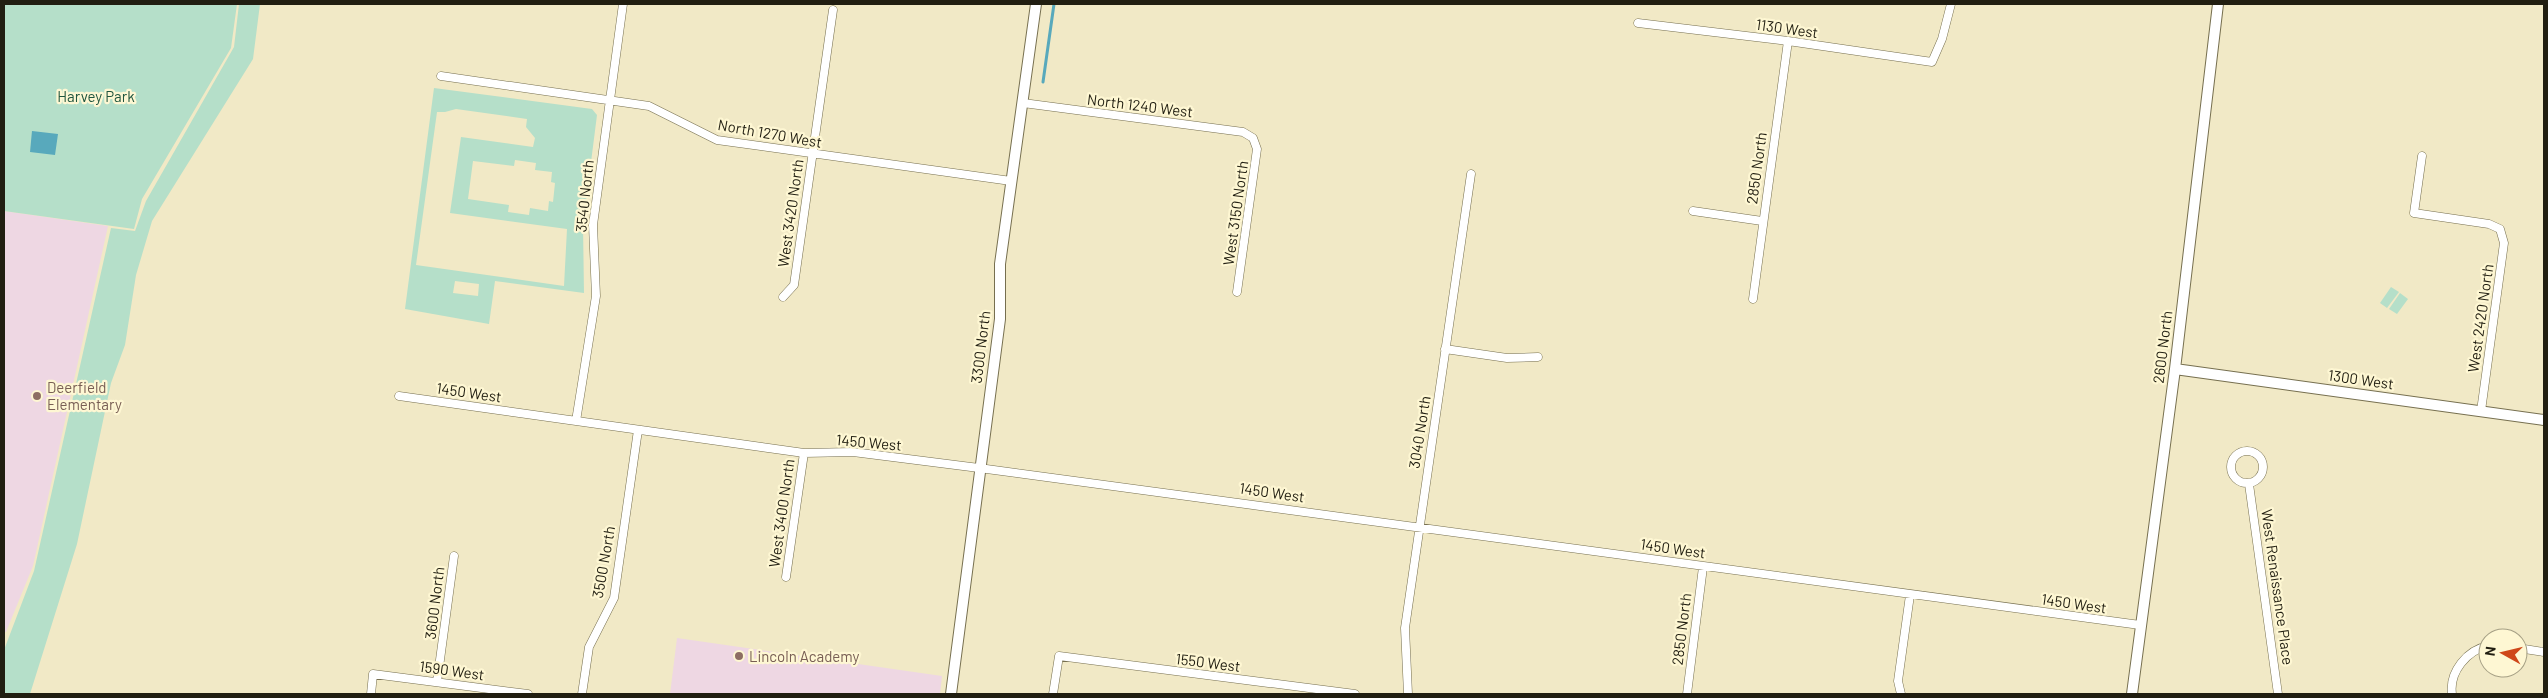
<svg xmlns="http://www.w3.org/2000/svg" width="2548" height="698" font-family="Barlow,sans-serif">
	<rect width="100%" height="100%" fill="#f1e9c6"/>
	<!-- education -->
	<path fill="#eed7e3" d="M4 211 108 226 33 566 6 632H4Z
		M677 638 942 676 940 694H670Z"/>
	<!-- green -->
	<path fill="#b5dfc9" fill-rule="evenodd" d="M4 4H237L231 48 142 199 134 229 4 211Z
		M239 4H260L253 59 152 221 136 275 125 345 111 383 77 544 30 694H4V650L34 571 111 228 135 231 146 201 234 47Z
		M434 88 592 109 597 115 583 225 584 293 495 281 489 324 405 309ZM456 109 527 119 526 127 535 138 533 147 461 137 450 213 567 229 564 286 416 265 437 112H445ZM515 160 536 163 535 170 552 172 551 182 555 183 553 202 549 201 548 211 530 208 529 215 508 212 509 205 468 199 473 161 514 166ZM455 281 479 284 478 296 453 293Z
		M2391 287 2399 292 2387 308 2380 303Z
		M2400 293 2408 299 2397 314 2389 309Z"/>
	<!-- water -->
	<path fill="#58a9bc" d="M32 131 58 134 55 155 30 152Z"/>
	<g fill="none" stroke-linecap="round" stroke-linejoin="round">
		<!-- stream -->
		<path stroke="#58a9bc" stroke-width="3" d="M1043 82 1054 4"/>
		<!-- minor casing -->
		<g stroke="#766f4f" stroke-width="9">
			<path id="minor" d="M1638 23 1788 41 1932 62 1942 39 1951 4
				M441 76 649 106 717 140 1011 181
				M1023 103 1243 132 1253 138 1257 149 1237 292
				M2422 156 2414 213 2489 224 2500 229 2504 243 2481 411
				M1693 211 1762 221
				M783 297 794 285 833 10
				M1753 299 1788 41
				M1445 349 1507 358 1538 357
				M399 396 804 453 853 452 979 468 2140 625
				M576 421 596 296 593 225 623 4
				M2231 467a16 16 0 1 1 32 0a16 16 0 1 1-32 0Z
				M2249 484 2278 694
				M786 577 804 453
				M2518 648 2544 652
				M437 682 454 556
				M371 694 373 674 528 694
				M582 694 589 647 614 598 638 430
				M1053 694 1059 656 1355 694
				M1408 694 1405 628 1471 174
				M1687 694 1703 567
				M1901 694 1898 681 1910 595
				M2452 694C2449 672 2467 650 2488 646"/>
		</g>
		<!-- tertiary casing -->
		<g stroke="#766f4f" stroke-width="12">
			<path id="tertiary" d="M2175 369 2544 420
				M951 694 1000 319V264L1036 4
				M2132 694 2175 369 2218 4"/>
		</g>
		<!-- minor -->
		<use href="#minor" stroke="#fff" stroke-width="8"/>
		<!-- tertiary -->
		<use href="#tertiary" stroke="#fff" stroke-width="10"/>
	</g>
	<!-- markers -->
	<g fill="#8d6e63" stroke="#fef7d3" stroke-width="2">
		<circle cx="37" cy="396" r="5"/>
		<circle cx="739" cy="656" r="5"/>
	</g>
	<g text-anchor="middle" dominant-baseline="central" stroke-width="4.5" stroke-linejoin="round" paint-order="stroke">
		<!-- street labels -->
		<g font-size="15" fill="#211e11" stroke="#fef7d3">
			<text transform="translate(1787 28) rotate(8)">1130 West</text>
			<text transform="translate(1140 105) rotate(7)">North 1240 West</text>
			<text transform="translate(770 133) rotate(10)">North 1270 West</text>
			<text transform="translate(1756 168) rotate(-82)">2850 North</text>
			<text transform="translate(584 196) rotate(-84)">3540 North</text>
			<text transform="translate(790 213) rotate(-82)">West 3420 North</text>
			<text transform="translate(1235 213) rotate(-82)">West 3150 North</text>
			<text transform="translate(2480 318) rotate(-82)">West 2420 North</text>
			<text transform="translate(980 347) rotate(-83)">3300 North</text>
			<text transform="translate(2162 347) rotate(-83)">2600 North</text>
			<text transform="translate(2361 379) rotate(8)">1300 West</text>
			<text transform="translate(469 392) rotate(8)">1450 West</text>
			<text transform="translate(1419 432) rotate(-81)">3040 North</text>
			<text transform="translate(869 442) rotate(5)">1450 West</text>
			<text transform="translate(1272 492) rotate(8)">1450 West</text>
			<text transform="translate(781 513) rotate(-82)">West 3400 North</text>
			<text transform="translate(1673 548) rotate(8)">1450 West</text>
			<text transform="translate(603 562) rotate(-80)">3500 North</text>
			<text transform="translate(2278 587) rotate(82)">West Renaissance Place</text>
			<text transform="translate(434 603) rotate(-83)">3600 North</text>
			<text transform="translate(2074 603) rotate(8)">1450 West</text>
			<text transform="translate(1681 629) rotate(-83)">2850 North</text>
			<text transform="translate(1208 662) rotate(7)">1550 West</text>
			<text transform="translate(452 670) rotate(8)">1590 West</text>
		</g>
		<!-- park labels -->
		<g font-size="15" fill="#20553e" stroke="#fef7d3">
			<text x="96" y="96">Harvey Park</text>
		</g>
		<!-- education labels -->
		<g font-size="15" fill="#785e54" stroke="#fef7d3" text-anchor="start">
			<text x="47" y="387">Deerfield<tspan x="47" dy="17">Elementary</tspan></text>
			<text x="749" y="656">Lincoln Academy</text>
		</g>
	</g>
	<!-- border -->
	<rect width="2548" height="698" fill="none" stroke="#211e11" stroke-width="10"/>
	<!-- north arrow -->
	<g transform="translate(2503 653) rotate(278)"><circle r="24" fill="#fef7d3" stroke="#a6a085"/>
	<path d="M0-4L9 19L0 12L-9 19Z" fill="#cf4719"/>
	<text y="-8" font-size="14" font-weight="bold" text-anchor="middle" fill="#211e11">N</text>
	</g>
</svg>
